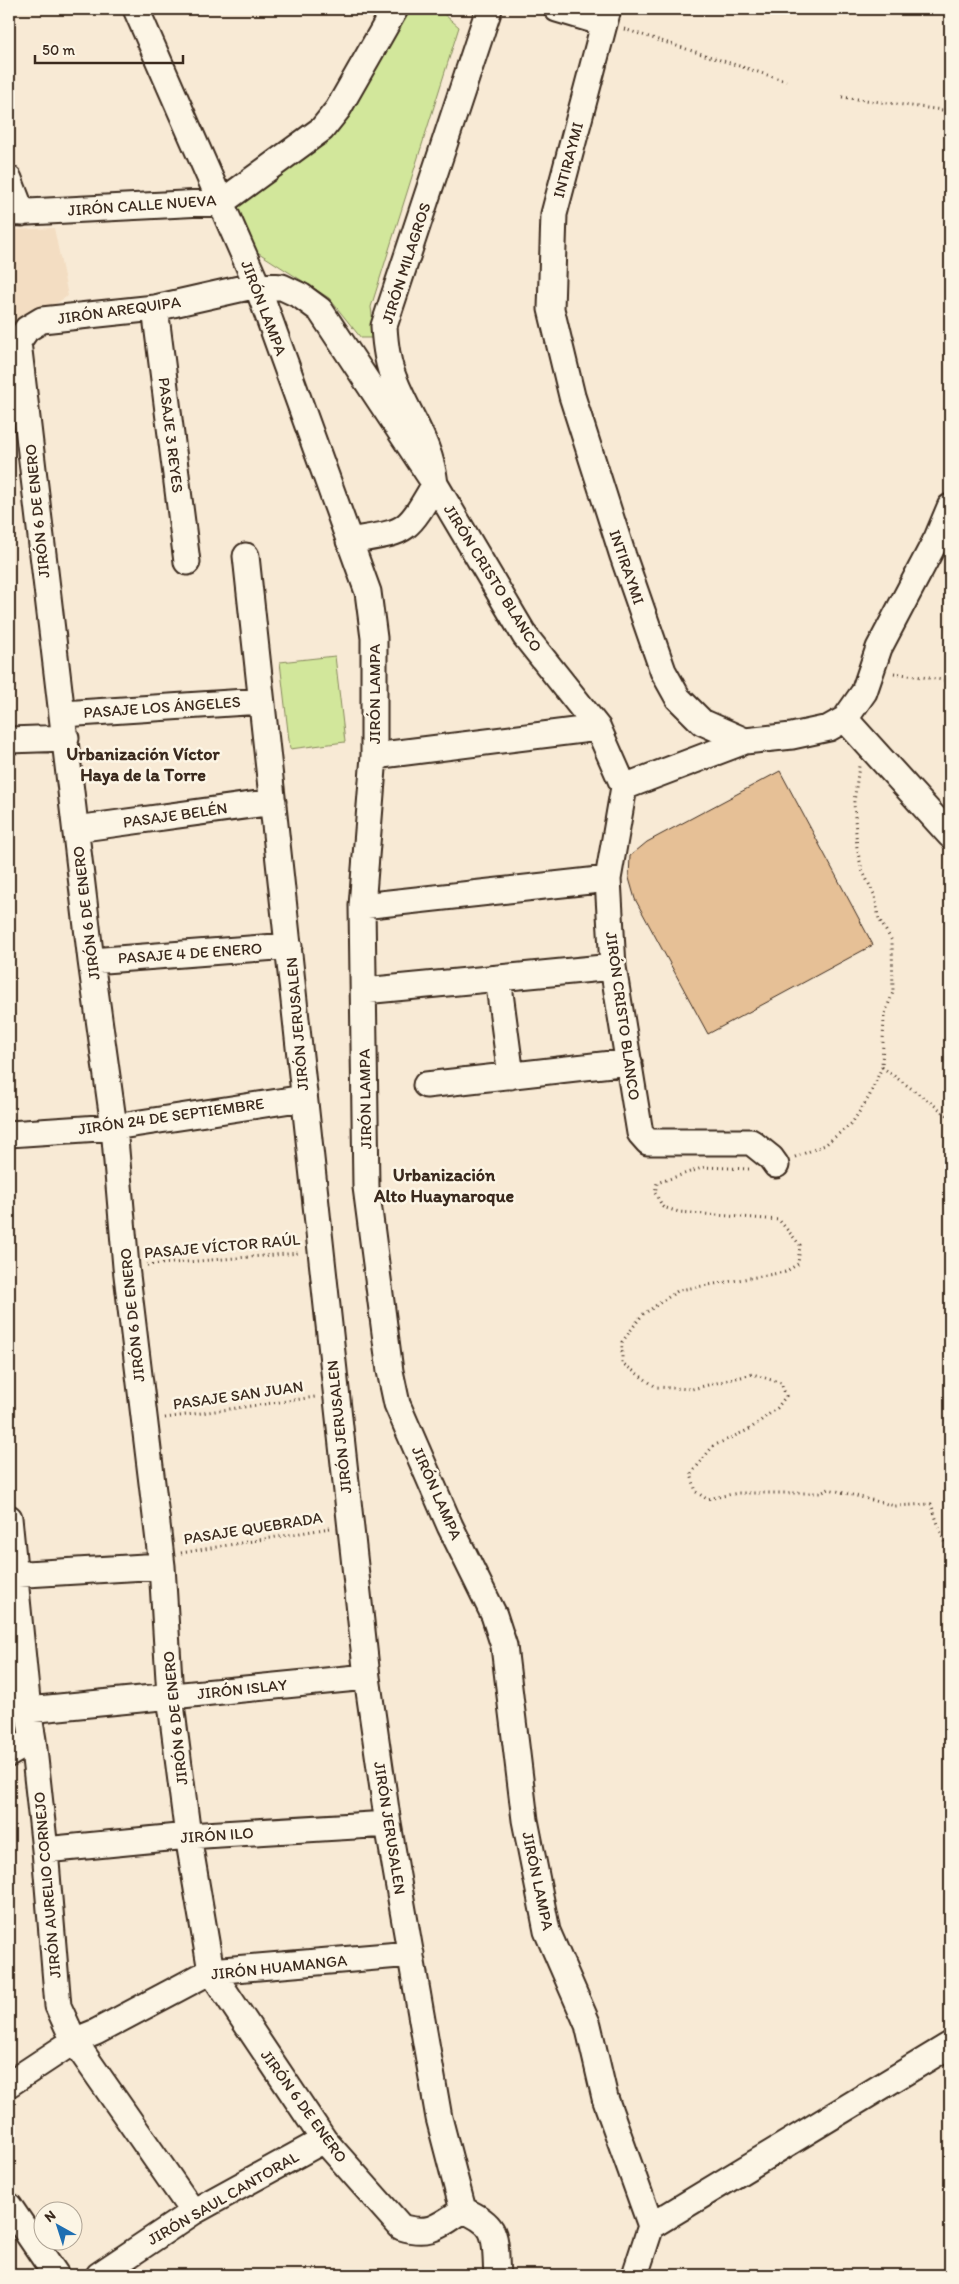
<svg xmlns="http://www.w3.org/2000/svg" width="959" height="2284" font-family="Itim,sans-serif">
	<rect width="100%" height="100%" fill="#f8ead5"/>
	<filter id="ink" filterUnits="userSpaceOnUse"><feTurbulence type="fractalNoise" baseFrequency=".02" numOctaves="2"/><feDisplacementMap in="SourceGraphic" scale="10" xChannelSelector="R" yChannelSelector="G"/><feConvolveMatrix kernelMatrix="1 2 1 2 8 2 1 2 1" color-interpolation-filters="sRGB"/></filter>
	<g filter="url(#ink)">
		<!-- built -->
		<path fill="#f3ddc2" d="M54 228 68 296 19 326 9 341V230Z"/>
		<!-- green -->
		<path fill="#d2e79b" stroke="#86885c" d="M405 9H438L459 27 371 307 375 338H361L329 298 248 246 230 214 238 201 264 180Z
			M335 656 345 742 290 749 280 662Z"/>
		<!-- building -->
		<path fill="#e6c096" stroke="#3b2a1e" d="M780 771 873 945 708 1034 635 899 629 878 630 856 647 842Z"/>
		<g fill="none" stroke-linecap="round" stroke-linejoin="round">
			<!-- minor casing -->
			<g stroke="#3b2a1e" stroke-width="29">
				<path id="minor" d="M136 9 257 285 368 592 374 638V756L362 906 366 1187 390 1371 397 1404 450 1526 494 1615 504 1646 525 1820 547 1931 588 2025 605 2098 651 2226 635 2275
					M557 9 604 23
					M608 9 554 214 551 309 572 396 623 556 663 671 678 698 702 722 745 741 792 736 829 728 845 719 864 692 879 648 937 538 950 507
					M9 179 22 213
					M9 213 222 202 322 129 338 109 395 9
					M155 308 187 562
					M349 541C407 531 405 536 435 484 430 441 409 418 394 379 387 362 385 344 384 326L489 9
					M246 556 367 1677 388 1824 439 2118 463 2210
					M63 714 261 701
					M845 719 950 835
					M9 740 66 738
					M374 756 598 728
					M624 787 745 741
					M76 829 273 802
					M362 906 608 879
					M91 961 289 946
					M498 978 511 1076
					M364 991 613 967
					M426 1085 629 1062
					M9 1134 114 1127 304 1098
					M9 1518 28 1710 33 1740 45 1850 58 2006 74 2041 193 2212
					M9 1575 162 1566
					M28 1710 367 1677
					M9 1754 33 1740
					M45 1850 188 1836 388 1824
					M9 2084 74 2041 96 2032 211 1971 411 1954
					M9 2206 56 2275
					M463 2210C439 2226 430 2236 401 2227L324 2140 211 1971 188 1836 170 1696 162 1566 126 1267 114 1127 91 961 18 342 27 329 42 320 155 308 257 285 282 287 301 296 320 310 435 484 525 636 598 728 624 787 608 879 613 967 640 1133 648 1142H751L771 1158 776 1165
					M463 2210C501 2226 494 2238 497 2275
					M651 2226 950 2045
					M99 2275 193 2212 324 2140"/>
			</g>
			<!-- path -->
			<path stroke="#3b2a1e" stroke-width="3" stroke-dasharray="1 4" stroke-linecap="butt" d="M449 9 452 12 459 9
				M624 29 786 81
				M842 97 950 111
				M894 673 950 681
				M882 1067 950 1117
				M795 1157 825 1145 852 1123 869 1097 882 1067 884 1016 893 992 892 941 879 919 875 896 862 870 857 849 854 802 859 766
				M749 1169 705 1167 657 1183 655 1193 663 1207 679 1212 779 1220 800 1245 798 1264 785 1272 679 1290 642 1315 622 1342V1363L656 1387 692 1389 753 1374 781 1383 786 1396 777 1408 750 1429 713 1446 691 1474 696 1492 707 1499 738 1493H821L829 1489 895 1506 931 1504 948 1553 950 1554
				M147 1265 300 1253
				M165 1418 315 1397
				M181 1553 330 1528"/>
			<!-- minor -->
			<use href="#minor" stroke="#fcf5e5" stroke-width="25"/>
		</g>
	</g>
	<g text-anchor="middle" dominant-baseline="central" stroke-width="5" stroke-linejoin="round" paint-order="stroke">
		<!-- street labels -->
		<g font-size="16" fill="#3b2a1e" stroke="#fcf5e5">
			<text transform="translate(568 160) rotate(-75)">INTIRAYMI</text>
			<text transform="translate(142 205) rotate(-4)">JIRÓN CALLE NUEVA</text>
			<text transform="translate(406 263) rotate(-72)">JIRÓN MILAGROS</text>
			<text transform="translate(264 308) rotate(69)">JIRÓN LAMPA</text>
			<text transform="translate(119 310) rotate(-8)">JIRÓN AREQUIPA</text>
			<text transform="translate(171 435) rotate(83)">PASAJE 3 REYES</text>
			<text transform="translate(37 511) rotate(-96)">JIRÓN 6 DE ENERO</text>
			<text transform="translate(627 567) rotate(71)">INTIRAYMI</text>
			<text transform="translate(493 578) rotate(58)">JIRÓN CRISTO BLANCO</text>
			<text transform="translate(374 694) rotate(-90)">JIRÓN LAMPA</text>
			<text transform="translate(162 707) rotate(-4)">PASAJE LOS ÁNGELES</text>
			<text transform="translate(175 815) rotate(-8)">PASAJE BELÉN</text>
			<text transform="translate(86 913) rotate(-97)">JIRÓN 6 DE ENERO</text>
			<text transform="translate(190 953) rotate(-4)">PASAJE 4 DE ENERO</text>
			<text transform="translate(623 1016) rotate(82)">JIRÓN CRISTO BLANCO</text>
			<text transform="translate(297 1024) rotate(-95)">JIRÓN JERUSALEN</text>
			<text transform="translate(365 1099) rotate(-91)">JIRÓN LAMPA</text>
			<text transform="translate(171 1116) rotate(-8)">JIRÓN 24 DE SEPTIEMBRE</text>
			<text transform="translate(222 1246) rotate(-5)">PASAJE VÍCTOR RAÚL</text>
			<text transform="translate(132 1315) rotate(-96)">JIRÓN 6 DE ENERO</text>
			<text transform="translate(238 1395) rotate(-8)">PASAJE SAN JUAN</text>
			<text transform="translate(339 1427) rotate(-96)">JIRÓN JERUSALEN</text>
			<text transform="translate(437 1493) rotate(66)">JIRÓN LAMPA</text>
			<text transform="translate(253 1528) rotate(-9)">PASAJE QUEBRADA</text>
			<text transform="translate(242 1689) rotate(-6)">JIRÓN ISLAY</text>
			<text transform="translate(175 1718) rotate(-96)">JIRÓN 6 DE ENERO</text>
			<text transform="translate(390 1828) rotate(81)">JIRÓN JERUSALEN</text>
			<text transform="translate(217 1835) rotate(-4)">JIRÓN ILO</text>
			<text transform="translate(538 1881) rotate(78)">JIRÓN LAMPA</text>
			<text transform="translate(47 1885) rotate(-95)">JIRÓN AURELIO CORNEJO</text>
			<text transform="translate(279 1967) rotate(-6)">JIRÓN HUAMANGA</text>
			<text transform="translate(304 2106) rotate(54)">JIRÓN 6 DE ENERO</text>
			<text transform="translate(223 2198) rotate(-30)">JIRÓN SAUL CANTORAL</text>
		</g>
		<!-- neighbourhood labels -->
		<g font-size="18" font-weight="bold" fill="#3b2a1e" stroke="#fcf5e5">
			<text x="143" y="754">Urbanización Víctor<tspan x="143" dy="21">Haya de la Torre</tspan></text>
			<text x="444" y="1175">Urbanización<tspan x="444" dy="21">Alto Huaynaroque</tspan></text>
		</g>
	</g>
	<!-- margin -->
	<rect width="959" height="2284" fill="none" stroke="#fcf5e5" stroke-width="30"/>
	<rect x="15" y="15" width="929" height="2254" fill="none" stroke="#3b2a1e" stroke-width="2" filter="url(#ink)"/>
	<!-- north arrow -->
	<g transform="translate(58 2226) rotate(321)"><circle r="24" fill="#fcf5e5" stroke="#afa495"/>
	<path d="M0-4L9 19L0 12L-9 19Z" fill="#1f6fb2"/>
	<text y="-8" font-size="14" font-weight="bold" text-anchor="middle" fill="#3b2a1e">N</text>
	</g>
	<!-- scale -->
	<path d="M35 55v8h148v-8" fill="none" stroke="#3b2a1e" stroke-width="2.5"/>
	<text x="42" y="55" font-size="15" fill="#3b2a1e" stroke="#fcf5e5" stroke-width="4" paint-order="stroke">50 m</text>
</svg>
